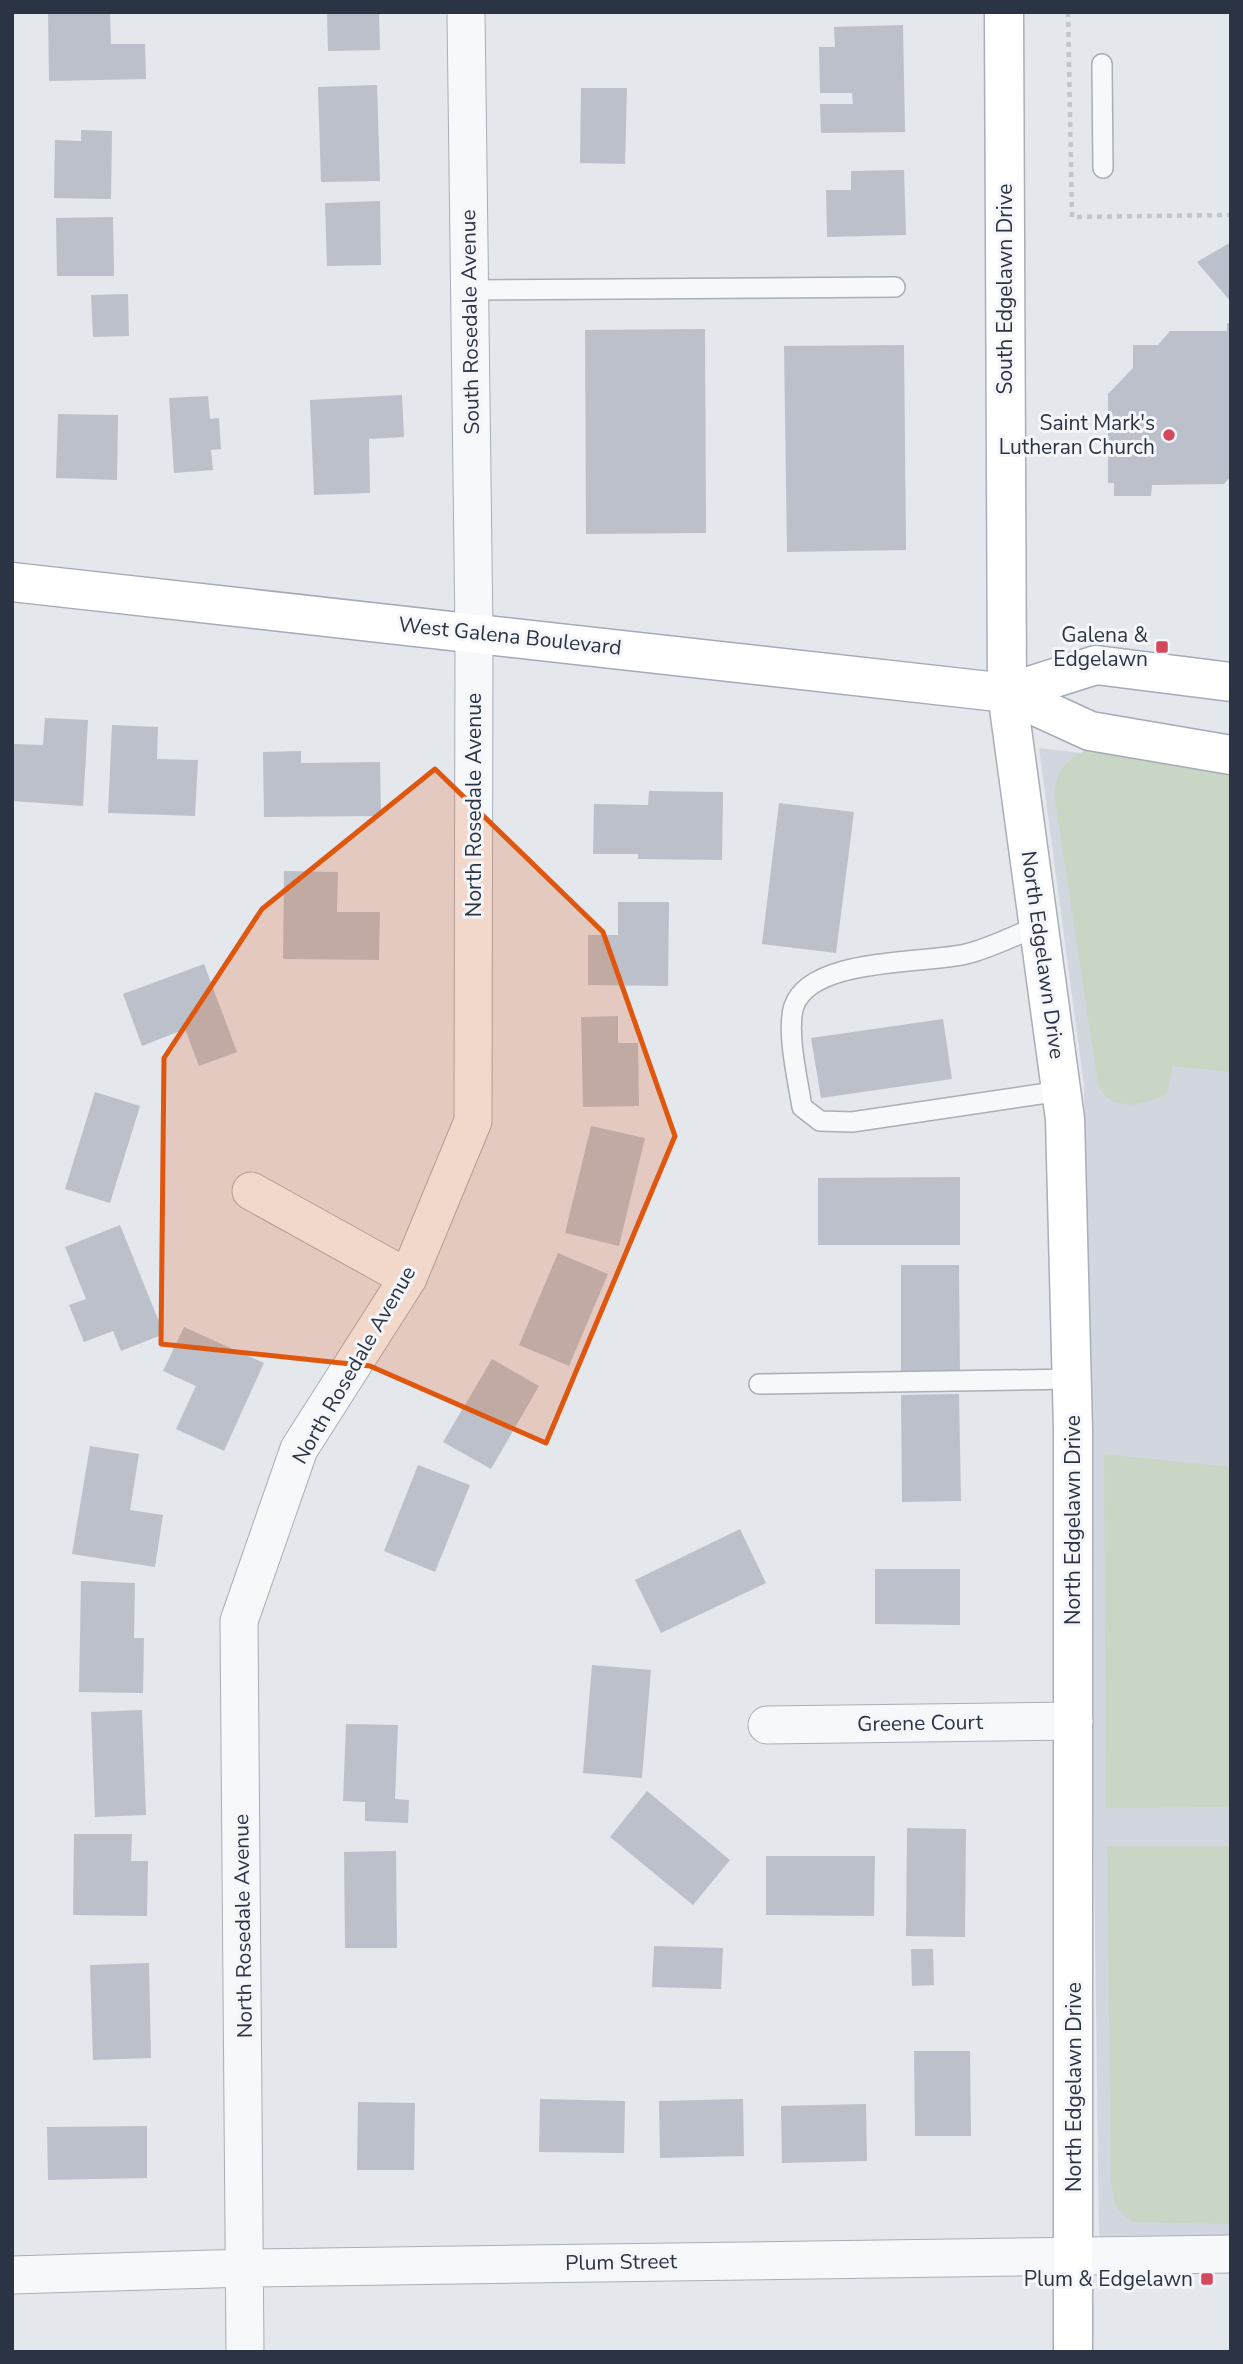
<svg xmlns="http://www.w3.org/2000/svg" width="1243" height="2364" font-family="'Nunito Sans',sans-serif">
	<rect width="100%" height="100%" fill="#e4e7ec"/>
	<!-- built -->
	<path fill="#d2d6de" d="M1039 748 1231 770V2235L1099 2236 1084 1086Z"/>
	<!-- green -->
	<path fill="#c9d6c5" d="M1086 750 1231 772V1072L1173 1066 1167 1094C1145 1106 1109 1113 1098 1084L1054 793C1057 771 1067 759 1086 750Z
		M1104 1454 1231 1467V1807L1106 1808Z
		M1107 1846H1231V2224L1131 2222 1115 2206 1111 2181Z"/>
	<!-- building -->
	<path fill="#bbc0ca" d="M48 12H110L111 44H145L146 79 49 81Z
		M327 12H379L380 50 328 51Z
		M903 25 905 132 821 133 820 104H853L852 93H820L819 47H835L834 27Z
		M377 85 380 181 321 182 318 87Z
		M581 88H627L625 164 580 163Z
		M81 130 112 131 111 199 54 198 55 140 81 141Z
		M904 170 906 235 827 237 826 190H851V171Z
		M380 201 381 265 327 266 325 203Z
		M113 217 114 276H57L56 218Z
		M1231 242V302L1197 262Z
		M128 294 129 336 93 337 91 295Z
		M1227 323H1231V476L1224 484 1152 485 1151 496H1114V483H1108V394L1133 368V345H1158L1170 331H1227Z
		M705 329 706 533 586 534 585 330Z
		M904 345 906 550 787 552 784 346Z
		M402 395 404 437 369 439 370 493 314 495 310 400Z
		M208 396 210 419 219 418 221 449 211 450 213 470 174 473 169 398Z
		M58 414 118 415 117 480 56 478Z
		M45 718 88 720 83 806 12 801V744L43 745Z
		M112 725 158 727 157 759 198 760 195 816 108 813Z
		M301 751V763L380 762 381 816 264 817 263 752Z
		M649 791 723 792 722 860 638 859V854H593L594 804 648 805Z
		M779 803 854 812 836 953 762 944Z
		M284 871 338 872 337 912H380L379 960 283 959Z
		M618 902H669L668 986 588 985V935H618Z
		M204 964 237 1052 199 1066 185 1029 142 1046 123 994Z
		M618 1016V1043H638L639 1106 583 1107 581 1017Z
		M943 1019 952 1079 821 1098 811 1038Z
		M95 1092 140 1106 110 1203 65 1189Z
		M591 1126 645 1138 619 1246 565 1233Z
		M960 1177V1245H818V1178Z
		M120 1225 164 1334 121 1351 113 1331 84 1342 69 1305 86 1299 65 1247Z
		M558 1253 608 1274 569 1366 519 1345Z
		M901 1265H959L960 1372H901Z
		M184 1327 264 1363 224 1451 176 1429 196 1386 163 1371Z
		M492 1359 539 1386 491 1469 443 1442Z
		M959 1394 961 1501 902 1502 901 1395Z
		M90 1446 139 1454 130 1510 163 1515 155 1567 72 1554Z
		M418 1465 470 1485 435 1572 384 1551Z
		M740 1529 766 1583 661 1633 635 1580Z
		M875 1569H960V1625L875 1624Z
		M81 1581 135 1583 134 1638H144L143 1693 79 1692Z
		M592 1665 651 1670 642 1778 583 1773Z
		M142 1710 146 1815 95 1817 91 1712Z
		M346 1724 398 1725 395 1799 409 1800 408 1823 365 1821V1802L343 1801Z
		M647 1791 730 1860 693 1905 610 1837Z
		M907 1828 966 1829 965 1937 906 1936Z
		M74 1834H132L131 1861H148L147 1916 73 1915Z
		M396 1851 397 1948H345L344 1852Z
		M766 1856H875L874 1916 766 1915Z
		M654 1946 723 1948 721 1989 652 1987Z
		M911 1949H933L934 1985 912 1986Z
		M149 1963 151 2058 93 2060 90 1965Z
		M914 2051H970L971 2136H915Z
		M540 2099 625 2101 624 2153 539 2152Z
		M743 2099 744 2156 660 2158 659 2101Z
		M358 2102 415 2103 414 2170H357Z
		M866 2104 867 2161 782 2163 781 2106Z
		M147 2126V2178L48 2180 47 2127Z"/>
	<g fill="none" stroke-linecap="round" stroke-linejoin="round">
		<!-- lane casing -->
		<g stroke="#a9aeb7" stroke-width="22">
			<path id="lane" d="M1102 64 1103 168
				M469 290 895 287
				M1040 925C1016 935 991 948 966 954 924 964 811 957 794 1006 786 1031 798 1081 802 1107L820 1121 852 1122 1061 1091
				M759 1384 1073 1379"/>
		</g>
		<!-- street casing -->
		<g stroke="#a9aeb7" stroke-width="39">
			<path id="street" d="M251 1191 408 1278
				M767 1725 1074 1721
				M12 2275 247 2268 1231 2254
				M245 2352 239 1621 299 1449 408 1278 473 1121 474 632 466 12"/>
		</g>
		<!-- secondary casing -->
		<g stroke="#a9aeb7" stroke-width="41">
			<path id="secondary" d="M1004 12 1007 693 1065 1119 1073 1430V2352"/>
		</g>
		<!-- primary casing -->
		<g stroke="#a3abb8" stroke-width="41">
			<path id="primary" d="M12 582 1007 693 1090 731 1231 755
				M1007 693 1096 665 1231 682"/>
		</g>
		<!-- path -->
		<path stroke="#c2c5cb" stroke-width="4.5" stroke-dasharray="5 5" stroke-linecap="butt" d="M1068 12 1072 217 1231 215"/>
		<!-- lane -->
		<use href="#lane" stroke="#f7f8fa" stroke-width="19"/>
		<!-- street -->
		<use href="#street" stroke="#f7f8fa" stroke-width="37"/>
		<!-- secondary -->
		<use href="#secondary" stroke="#fff" stroke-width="38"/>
		<!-- primary -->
		<use href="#primary" stroke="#fff" stroke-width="38"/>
	</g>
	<!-- marked area -->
	<path fill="#df570f" fill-opacity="0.2" stroke="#df570f" stroke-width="5" stroke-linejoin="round" d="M435 769 603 932 675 1136 546 1443 370 1366 161 1344 164 1058 262 909Z"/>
	<!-- markers -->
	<g fill="#d1495b" stroke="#f4f6f9" stroke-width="2.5">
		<circle cx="1169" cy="435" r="7"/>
		<rect x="1155" y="640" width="14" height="14" rx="3.5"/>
		<rect x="1200" y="2272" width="14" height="14" rx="3.5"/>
	</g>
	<g text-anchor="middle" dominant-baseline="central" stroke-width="6" stroke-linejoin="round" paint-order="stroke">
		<!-- street labels -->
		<g font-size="21" fill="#2b3445" stroke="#f4f6f9">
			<text transform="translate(1005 289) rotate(-90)">South Edgelawn Drive</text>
			<text transform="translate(470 322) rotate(-91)">South Rosedale Avenue</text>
			<text transform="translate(510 636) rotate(6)">West Galena Boulevard</text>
			<text transform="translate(474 805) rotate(-90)">North Rosedale Avenue</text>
			<text transform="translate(1043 955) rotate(82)">North Edgelawn Drive</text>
			<text transform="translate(354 1365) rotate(-60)">North Rosedale Avenue</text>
			<text transform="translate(1073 1520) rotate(-90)">North Edgelawn Drive</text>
			<text transform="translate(920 1723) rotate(-1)">Greene Court</text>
			<text transform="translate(243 1926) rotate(-91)">North Rosedale Avenue</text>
			<text transform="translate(1074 2087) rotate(-90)">North Edgelawn Drive</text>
			<text transform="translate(621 2262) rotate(-1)">Plum Street</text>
		</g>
		<!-- poi labels -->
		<g font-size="21" fill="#2b3445" stroke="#f4f6f9" text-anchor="end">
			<text x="1155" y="423">Saint Mark's<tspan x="1155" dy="24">Lutheran Church</tspan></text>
			<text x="1148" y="635">Galena &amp;<tspan x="1148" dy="24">Edgelawn</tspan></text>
			<text x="1193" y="2279">Plum &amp; Edgelawn</text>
		</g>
	</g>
	<!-- border -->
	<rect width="1243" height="2364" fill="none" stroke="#2b3445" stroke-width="28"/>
</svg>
